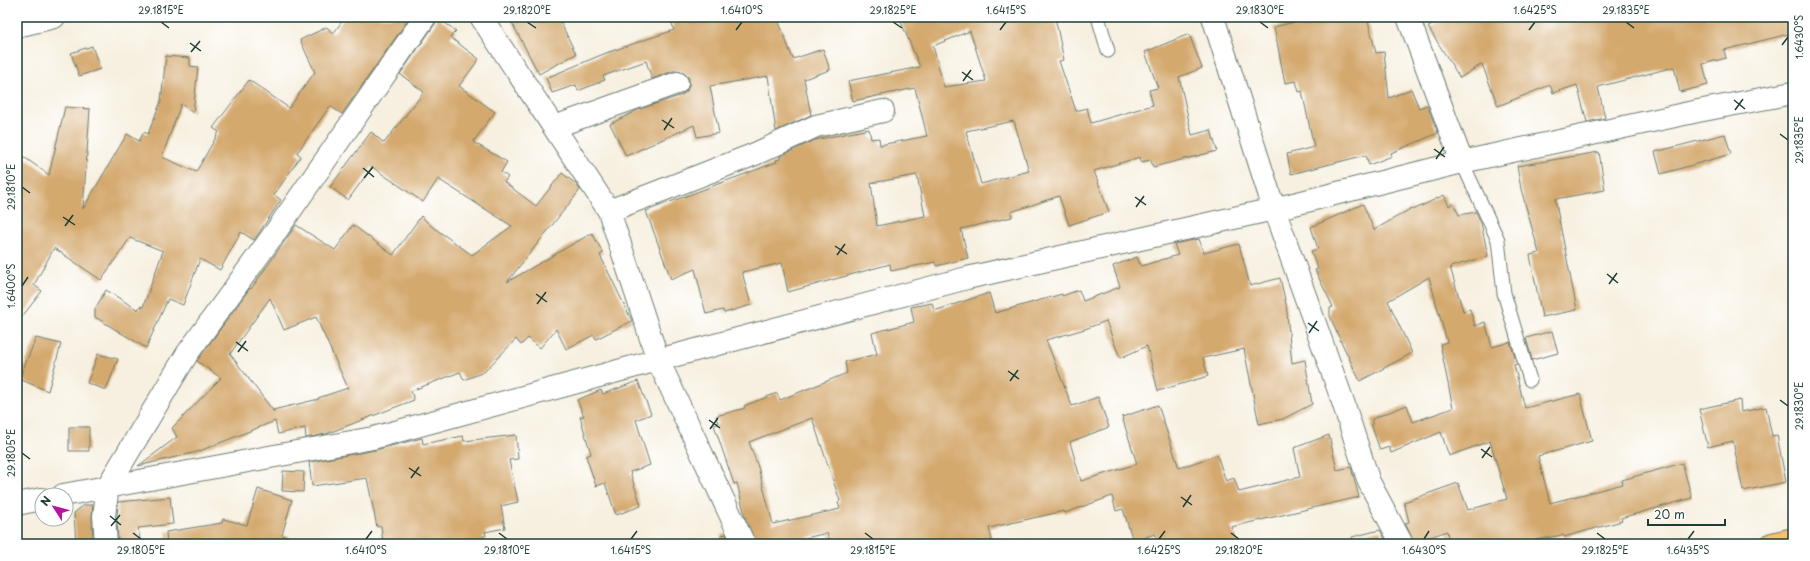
<svg xmlns="http://www.w3.org/2000/svg" width="1810" height="561" font-family="'Playpen Sans',sans-serif">
	<rect width="100%" height="100%" fill="#fff"/>
	<filter id="ink" filterUnits="userSpaceOnUse"><feTurbulence type="fractalNoise" baseFrequency=".025" numOctaves="2"/><feDisplacementMap in="SourceGraphic" scale="8" xChannelSelector="R" yChannelSelector="G"/><feConvolveMatrix kernelMatrix="1 2 1 2 8 2 1 2 1" color-interpolation-filters="sRGB"/></filter>
	<filter id="wash" filterUnits="userSpaceOnUse"><feTurbulence type="fractalNoise" baseFrequency=".012" numOctaves="4" result="noise"/><feDisplacementMap in="SourceGraphic" scale="16" xChannelSelector="R" yChannelSelector="G"/><feGaussianBlur stdDeviation="0.9" result="paint"/><feColorMatrix in="noise" values="0 0 0 0 0 0 0 0 0 0 0 0 0 0 0 0 0 1.4 0 .05"/><feComposite in="paint" operator="in"/></filter>
	<g filter="url(#wash)">
		<rect width="100%" height="100%" fill="#f7f0e0"/>
		<g id="blocks">
			<!-- building -->
			<path fill="#d4a96e" fill-rule="evenodd" d="M345 17H410L342 114 330 106 297 153 301 156 274 195 281 200 254 240 241 232 220 270 200 259 183 305 168 299 146 348 95 317V309L106 290 138 310 140 306 143 307 163 251 130 238 101 280 54 248 34 285 42 291 17 323V152L49 175 65 107 90 109 83 209 127 134 139 141 144 132 148 134 161 101 166 56 190 58V66L198 67 193 113 181 104 162 157 196 172 219 132 213 128 249 80 289 108 315 72 300 40 327 27 333 34Z
				M437 17 456 31 450 37 479 59 459 86 495 112 473 142 507 162 501 172 508 177 504 182 536 206 562 173 576 184 580 190 507 282 592 233 603 253 600 255 632 321 596 339 594 335 566 349 556 329 540 348 528 338 521 345 516 339 484 372 464 380 460 372 411 391 414 400 326 434 306 438 305 428 278 434 275 421 197 452 138 466 177 437 172 428 221 378 197 361 250 288 251 289 296 225 335 250 353 225 393 255 421 216 430 225 472 255 512 226 438 179 423 202 372 167 348 200 330 187 371 132 384 143 424 92 400 74 435 24ZM270 298 284 330 316 317 348 388 318 398 319 399 273 410 274 412 230 354Z
				M509 17H558L576 54 539 74Z
				M670 17H777L793 59 823 49 830 70 804 79 811 115 776 131 768 76 710 86 719 133 697 137 694 125 626 156 610 124 640 109 682 95 687 91 689 85V78L685 74 680 71H673L652 79 646 61 603 76 605 80 578 91 576 85 552 93 546 78 606 53 674 30Z
				M899 17H1055L1064 60 1059 61 1076 111 1087 108 1091 123 1153 105 1149 90 1158 88 1145 52 1189 34 1202 68 1179 77 1192 135 1211 130 1217 151 1153 167 1151 160 1141 162 1140 157 1094 171 1109 212 1069 225 1059 196 1011 212 1012 217 961 229 968 258 936 266 935 262 891 271 890 264 788 292 782 263 742 272 751 305 724 313 723 310 706 314 695 269 671 279 646 211 777 162 776 160 780 159V156L815 140 869 129 871 139 879 138 880 145 927 136 915 88 853 101 848 81 920 67ZM970 31 986 81 944 87 933 46ZM1014 121 1029 171 981 184 966 131ZM917 175 925 216 877 226 871 183Z
				M1315 17H1367L1376 53 1384 52 1389 98 1411 89 1419 108 1427 105 1438 133 1391 153 1392 156 1369 165 1366 155 1291 174 1287 154 1314 147 1302 91 1299 92 1296 81 1285 83 1274 27Z
				M1450 17H1793V33L1724 50 1726 58 1703 64 1708 85 1680 92 1674 67 1598 87 1605 118 1587 122 1577 85 1553 93 1550 85 1498 106 1482 64 1460 78 1428 27Z
				M92 46 100 69 79 76 71 53Z
				M1725 134 1731 154 1661 174 1655 152Z
				M1599 152 1605 190 1555 199 1577 310 1542 317 1530 255 1539 253 1521 189 1517 166Z
				M1444 195 1449 206 1453 203 1459 215 1476 212 1481 223 1488 256 1450 267 1463 311 1470 309 1475 326 1485 322 1492 347 1510 342 1517 364 1514 365 1525 408 1580 394 1592 441 1538 456 1550 503 1623 484 1622 480 1682 463 1692 498 1621 518 1622 521 1564 537 1563 535 1514 544H1449L1447 531 1414 543 1405 523 1409 522 1404 502 1458 483 1468 510 1507 499 1490 441 1449 456 1441 432 1391 453 1389 447 1380 450 1372 427V419L1407 405 1413 422 1453 408 1440 344 1447 342 1429 277 1388 301 1412 353 1360 381 1337 333 1330 316V308L1333 307 1315 270 1318 269 1311 251 1318 249 1311 227 1363 204 1374 230 1412 208 1413 210Z
				M1199 239 1204 253 1239 244 1250 286 1280 278 1286 304 1292 363 1305 360 1312 404 1283 419 1259 424 1244 349 1203 358 1208 376 1158 391 1147 346 1120 358 1106 321 1085 329 1046 340 1072 406 1098 397 1109 427 1070 442 1081 481 1137 464 1122 417 1158 405 1179 468 1217 455 1226 481 1234 478 1239 492 1300 477 1294 448 1329 435 1337 470 1351 467 1359 497 1231 527 1238 544H1159L1155 534 1133 541 1123 509 1116 511 1112 496 1065 513 1064 511 989 528 993 544H831L827 533 780 544H756L746 520 737 483 734 484 714 425 718 424 716 416 745 408 744 406 777 393 780 400 847 373 845 362 877 354 872 333 914 322 911 307 932 303 934 311 989 293 995 313 1062 294V296L1079 290 1083 301 1120 287 1113 266 1137 257 1141 266 1178 255 1174 244ZM812 418 840 501 838 502 840 509 773 524 758 467 749 442Z
				M1552 331 1558 353 1532 360 1526 338Z
				M36 338 61 344 48 391 19 379Z
				M98 354 118 359 106 390 87 383Z
				M638 381 651 414 636 420 650 465 630 472 641 506 616 515 605 483 596 486 586 456 591 454 580 417 584 416 577 400 601 390 603 394Z
				M1740 400 1741 412 1766 407 1772 436 1777 435 1786 482 1743 491 1733 441 1708 447 1699 409Z
				M69 427H89V451H69Z
				M516 435 518 459 509 460 518 502 501 506 505 528 485 532 486 536H483L484 544H383L381 526 377 527 367 478 312 486 309 462 375 450 422 438 423 444 463 436 464 441Z
				M283 471 304 472 303 492 282 491Z
				M258 489 292 500 282 535 291 538 290 544H167L166 532 222 523 223 519 247 525Z
				M170 497 173 524 138 528 141 544H118L117 516 118 502Z
				M84 505H93L92 517 93 544H76L74 513Z
				M1380 530 1388 544H1353L1352 537Z
				M726 534 730 544H722L721 535Z"/>
		</g>
	</g>
	<g filter="url(#ink)">
		<use href="#blocks" fill-opacity="0" stroke="#6b7c70" stroke-width="1"/>
		<g fill="none" stroke-linecap="round" stroke-linejoin="round">
			<!-- service casing -->
			<g stroke="#6b7c70" stroke-width="15">
				<path id="service" d="M1098 17 1108 51
					M1462 162 1498 240 1504 293 1530 380"/>
			</g>
			<!-- minor casing -->
			<g stroke="#6b7c70" stroke-width="24">
				<path id="minor" d="M481 17 609 211 658 360 744 544
					M1213 17 1274 209 1343 402 1369 482 1402 544
					M1408 17 1462 162
					M17 26 54 17
					M554 127 677 83
					M609 211 755 154 816 126 883 111
					M63 495 373 438 658 360 967 278 1274 209 1462 162 1698 111 1793 93
					M17 504 42 499
					M106 544 104 516 108 486 187 354 279 227 425 17"/>
			</g>
			<!-- trunk casing -->
			<g stroke="#6b7c70" stroke-width="24">
				<path id="trunk" d="M1772 544 1793 539"/>
			</g>
			<!-- service -->
			<use href="#service" stroke="#fff" stroke-width="13"/>
			<!-- minor -->
			<use href="#minor" stroke="#fff" stroke-width="22"/>
			<!-- trunk -->
			<use href="#trunk" stroke="#fabe6d" stroke-width="22"/>
		</g>
	</g>
	<!-- ticks -->
	<path fill="none" stroke="#1f3d34" stroke-width="1.5" d="M161 22 169 28M527 22 536 28M893 22 902 28M1260 22 1268 28M1626 22 1634 28M736 30 742 22M1000 30 1006 22M1529 30 1535 22M190 43 201 51M1782 45 1788 37M191 52 200 41M962 72 973 80M963 81 971 70M1734 100 1745 109M1735 110 1743 99M662 120 674 128M664 130 672 118M1780 134 1788 140M1434 149 1445 157M1436 159 1444 147M363 168 374 177M364 178 373 167M22 187 30 193M1135 197 1146 205M1136 207 1144 196M63 217 75 225M65 226 73 215M835 246 847 254M837 255 845 244M1607 274 1618 283M1609 284 1617 273M22 286 28 277M536 294 547 302M537 304 546 292M1308 323 1319 331M1309 333 1317 321M236 342 248 351M238 352 246 341M1008 371 1019 379M1010 381 1018 370M1780 400 1788 406M709 420 720 428M710 429 718 418M1481 449 1492 457M22 453 30 459M1482 458 1490 447M409 468 421 476M411 478 419 467M1181 497 1192 505M1183 507 1191 495M110 516 121 525M111 526 120 515M133 533 141 539M499 533 507 539M865 533 873 539M1231 533 1239 539M1597 533 1605 539M366 539 372 531M631 539 637 531M1159 539 1165 531M1424 539 1429 531M1688 539 1694 531"/>
	<!-- margin -->
	<rect width="1810" height="561" fill="none" stroke="#fff" stroke-width="44"/>
	<!-- north arrow -->
	<g transform="translate(54 507) rotate(306)"><circle r="19" fill="#ffffff" stroke="#a5b1ae"/>
	<path d="M0-3L7 15L0 10L-7 15Z" fill="#b5179e"/>
	<text y="-6" font-size="11" font-weight="bold" text-anchor="middle" fill="#1f3d34">N</text>
	</g>
	<!-- scale -->
	<path d="M1648 519v6h77v-6" fill="none" stroke="#1f3d34" stroke-width="2"/>
	<text x="1654" y="519" font-size="12" fill="#1f3d34" stroke="#ffffff" stroke-width="3" paint-order="stroke">20 m</text>
	<rect x="22" y="22" width="1766" height="517" fill="none" stroke="#1f3d34" stroke-width="1.5"/>
	<g font-size="10" text-anchor="middle" fill="#1f3d34">
		<text x="161" y="14">29.1815°E</text>
		<text x="527" y="14">29.1820°E</text>
		<text x="742" y="14">1.6410°S</text>
		<text x="893" y="14">29.1825°E</text>
		<text x="1006" y="14">1.6415°S</text>
		<text x="1260" y="14">29.1830°E</text>
		<text x="1535" y="14">1.6425°S</text>
		<text x="1626" y="14">29.1835°E</text>
		<text transform="translate(1799 37) rotate(-90)" y="4">1.6430°S</text>
		<text transform="translate(1799 140) rotate(-90)" y="4">29.1835°E</text>
		<text transform="translate(11 187) rotate(-90)" y="4">29.1810°E</text>
		<text transform="translate(11 286) rotate(-90)" y="4">1.6400°S</text>
		<text transform="translate(1799 406) rotate(-90)" y="4">29.1830°E</text>
		<text transform="translate(11 453) rotate(-90)" y="4">29.1805°E</text>
		<text x="141" y="554">29.1805°E</text>
		<text x="366" y="554">1.6410°S</text>
		<text x="507" y="554">29.1810°E</text>
		<text x="631" y="554">1.6415°S</text>
		<text x="873" y="554">29.1815°E</text>
		<text x="1159" y="554">1.6425°S</text>
		<text x="1239" y="554">29.1820°E</text>
		<text x="1424" y="554">1.6430°S</text>
		<text x="1605" y="554">29.1825°E</text>
		<text x="1688" y="554">1.6435°S</text>
	</g>
</svg>
